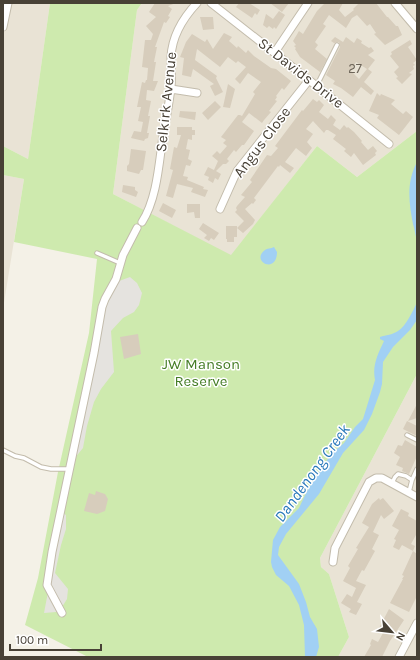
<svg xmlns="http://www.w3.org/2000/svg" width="420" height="660" font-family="Karla,sans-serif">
	<rect width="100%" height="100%" fill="#f4f1e7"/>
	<!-- residential -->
	<path fill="#e9e3d5" d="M3 3H50L28 159 3 146Z
		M142 3H417V131L357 177 317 146 231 256 113 194 137 10Z
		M3 175 24 179 3 309Z
		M417 374V657H338L349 637 329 574 321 567 320 558Z"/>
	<!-- green -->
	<path fill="#ceeaae" d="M50 3H142L137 10 113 194 231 255 317 146 357 177 417 131V374L320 558 321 567 329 574 349 637 338 657H88L25 625 38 578 58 472 89 333 97 259 14 242 24 179 3 175V146L28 159Z"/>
	<!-- parking -->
	<path fill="#e5e3df" d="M130 277 137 283 142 293 139 305 134 312 123 318 111 331 114 372 101 389 94 402 87 426 83 448 74 459 105 308 119 281Z
		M63 513 66 515V529L61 545 55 573 68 589 67 599 62 607 56 612 44 613Z"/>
	<!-- water -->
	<path fill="#a1d0f4" d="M417 162V240C415 235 415 230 413 224 409 203 406 183 417 162Z
		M274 247 277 252C277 275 250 261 265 250 267 248 271 249 274 247Z
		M417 302V320L410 330 393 347 383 362 382 384 380 392 372 414 364 430 343 453 319 494 286 534 279 547 278 555 299 584 306 602 310 617 317 629 319 647 316 657H305L304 625 299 605 289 586 276 575 272 567 271 562 273 540 280 527 299 508 308 489 331 454 344 443 355 427 363 419 375 380C372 365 378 354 384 341L380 339V337C386 335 392 335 398 331 406 326 413 311 417 302Z"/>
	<!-- building -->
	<path fill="#d7cdbc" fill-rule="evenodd" d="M155 3H176L168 6 172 9 168 16 170 17 166 23 164 22 155 47H157L154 62H156L153 81H158L154 91 147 90 146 100 151 101 148 116H150L147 133H149L148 138 145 139 144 141 131 138 134 131 141 132 143 122 138 121 141 107H137L142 82 145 83 146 80H147L148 68 142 67 145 40H151L153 34 146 26 156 17 149 12Z
		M239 3H249L260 10 257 15 255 13 252 18 236 7Z
		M270 3H289L282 12Z
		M325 3H343L339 10 345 17 354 10 353 9 359 3H376L387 17H388L396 26H398L402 35 385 45 374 34 376 33 370 24 367 26 357 15 352 18 346 28 329 15 323 24 326 26 315 42 318 45 315 49 327 59 320 72 300 57 295 49 296 48 294 46 296 45 293 41 299 31 303 34 317 11Z
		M279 11 285 15 276 29 274 27 273 29 269 26 267 28 263 25 266 14 273 19Z
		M200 17H213L214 29 203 30Z
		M224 33 232 37 229 41 237 48 238 46 246 53 248 50 254 56 271 68 276 69 291 81 284 90 282 88 276 96 277 97 275 100 277 101 269 111 271 112 264 120 262 123 249 113 242 122 254 131 244 145H242L236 152 234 150 227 159 229 161 226 164H223L216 171 221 174 218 180 215 178 213 183 208 180 209 177 204 175 208 167 214 170 218 161 212 156 217 151 220 154 227 146 223 143 226 140 221 137 238 115H240L242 116 255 94 253 92 261 82 248 73 240 84 235 79 246 67 238 61 236 63 228 57 220 67 197 49 195 60 217 76 216 78 223 92 215 96 210 86 214 84 193 69 191 77 182 75 184 58 180 57 186 42 192 34 205 42 207 39 213 49Z
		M335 37 343 42 346 37 354 43 357 38 362 41 361 43 369 48 371 47 374 51 368 55 375 60 368 69 372 72 364 82 374 91 371 95 361 87 353 97 341 88 333 84 335 81 326 75 340 47 339 42 334 43 331 41ZM356 62 367 69 359 79 351 71Z
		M410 40 412 44 408 47 417 60 413 63 415 65 413 66 414 69 409 73 412 74 402 84 396 78 398 77 394 72 399 67 390 56 392 54 391 52Z
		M228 84 235 89 230 108 223 107Z
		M377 93 380 96 381 94 395 100 391 104 403 114 406 111 413 117 399 135 377 118 379 115 369 111Z
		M313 99 317 102 319 100 324 105 319 112 328 119 331 115 336 120 333 125 340 130 344 125 347 128 348 127 354 132 362 141 361 142 368 150 373 146 377 151 375 153 376 155 363 165 354 153 351 157 344 151 346 149 333 139 336 135 328 130H326L324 133 313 121 306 129 313 134 307 142 312 148 306 156 296 148 285 162 294 168 290 173 280 165 279 167 278 166 254 198 256 200 253 204 252 203 245 209 255 220 253 224 243 233 237 228V237H234V242H227V239H226V226H237V228L244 221 235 212 237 210 236 208 237 206 245 197 241 195 252 182 250 180 267 155 271 156 278 148 275 146 302 110 303 111Z
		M215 101 221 107 208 120 202 113Z
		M180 111 196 112 195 120 179 117Z
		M177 127H192V130H195V135H192V140L188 139 186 149 190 150 188 159 192 161 190 166 186 165 183 176 188 177 187 180 204 187 203 189 208 190 205 197 191 192 193 188 177 184 173 198 166 196 173 170 170 169 174 147 177 148 181 135H177Z
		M131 149 146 151 143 170H141L139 174 127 171V166L129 164Z
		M123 185 135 187V190L138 192 136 197 122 192Z
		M163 203 176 210 172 218 159 211Z
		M187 204H200V218H195L194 212 187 213Z
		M203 223 219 233 214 240 211 238 209 241 204 238 207 235 199 229Z
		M138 334 141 354 124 359 120 337Z
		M417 404V418L408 421Z
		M407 421 417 426V436L403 429Z
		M405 440 417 447V456L409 474 402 471 403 468 396 465 400 457 394 453 398 445 402 446Z
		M96 491 105 494 108 499 105 511 97 514 84 511 89 493 95 495Z
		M379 498 380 500 383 498 394 511 384 519 381 515 373 532 379 535 372 549 375 551 364 571 362 570 356 581 366 585 357 602 362 604 356 615 349 612 351 609 341 603 347 594 352 597 356 588 343 581 350 568 348 566 358 549 356 548 369 527 362 523 372 504Z
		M401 509 409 513 408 516 417 521V535H416L411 544 415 546 413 551 402 545 399 550 393 547 396 540 394 539 399 530 392 526Z
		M413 551 417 554V596L409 612 390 603 403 579H402L404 576 402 575Z
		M389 609 404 620 390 641 382 657H364L371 645 370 644 372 639 378 642 383 633 378 630Z"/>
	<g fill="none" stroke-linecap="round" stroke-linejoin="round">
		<!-- lane casing -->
		<g stroke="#c3bcac" stroke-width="5.5">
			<path id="lane" d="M317 85 337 45
				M97 253 120 263
				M407 435 417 440
				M3 450 15 456 24 458 41 467 51 469H69
				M392 483 395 477 398 474 406 476 412 480
				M409 492 412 480 417 469"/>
		</g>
		<!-- street casing -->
		<g stroke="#c3bcac" stroke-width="9">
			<path id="street" d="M211 3 309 80 389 144
				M395 3 417 29
				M3 27 8 3
				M275 52 308 3
				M171 89 197 93
				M220 209 237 171 309 80
				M142 222C157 199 159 163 163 136 166 120 169 104 171 88 172 77 171 67 171 57 172 36 183 18 197 3
				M333 562 335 548 369 482 376 478H382L417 497
				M62 613 47 585 52 552 94 353 102 307 105 299 116 279 123 255 137 228
				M399 657 417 623"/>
		</g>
		<!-- lane -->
		<use href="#lane" stroke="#fff" stroke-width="3.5"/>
		<!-- street -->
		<use href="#street" stroke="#fff" stroke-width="7"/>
	</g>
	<g text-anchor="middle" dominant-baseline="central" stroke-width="3" stroke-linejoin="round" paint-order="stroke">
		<!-- number labels -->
		<g font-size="13" fill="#6c6458">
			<text x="355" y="68">27</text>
		</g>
		<!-- street labels -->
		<g font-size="15" fill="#484136" stroke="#fff">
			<text transform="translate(301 73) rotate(38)">St Davids Drive</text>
			<text transform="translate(166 102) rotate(-84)">Selkirk Avenue</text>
			<text transform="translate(262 142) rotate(-53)">Angus Close</text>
		</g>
		<!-- park labels -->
		<g font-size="15" fill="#457d26" stroke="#fff">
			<text x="201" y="364">JW Manson<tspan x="201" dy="17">Reserve</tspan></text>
		</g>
		<!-- water labels -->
		<g font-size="16" font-style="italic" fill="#2979ba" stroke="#fff">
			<text transform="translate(312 473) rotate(-54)">Dandenong Creek</text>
		</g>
	</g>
	<!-- border -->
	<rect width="420" height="660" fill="none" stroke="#484136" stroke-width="8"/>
	<!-- north arrow -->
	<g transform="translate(392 632) rotate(118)" stroke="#ffffff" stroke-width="3" paint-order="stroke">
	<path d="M0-3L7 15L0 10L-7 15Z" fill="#484136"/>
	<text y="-6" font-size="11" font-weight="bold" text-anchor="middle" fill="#484136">N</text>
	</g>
	<!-- scale -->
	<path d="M10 644v6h91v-6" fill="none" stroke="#484136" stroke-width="2"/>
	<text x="16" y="644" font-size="12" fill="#484136" stroke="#ffffff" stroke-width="3" paint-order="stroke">100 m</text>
</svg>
